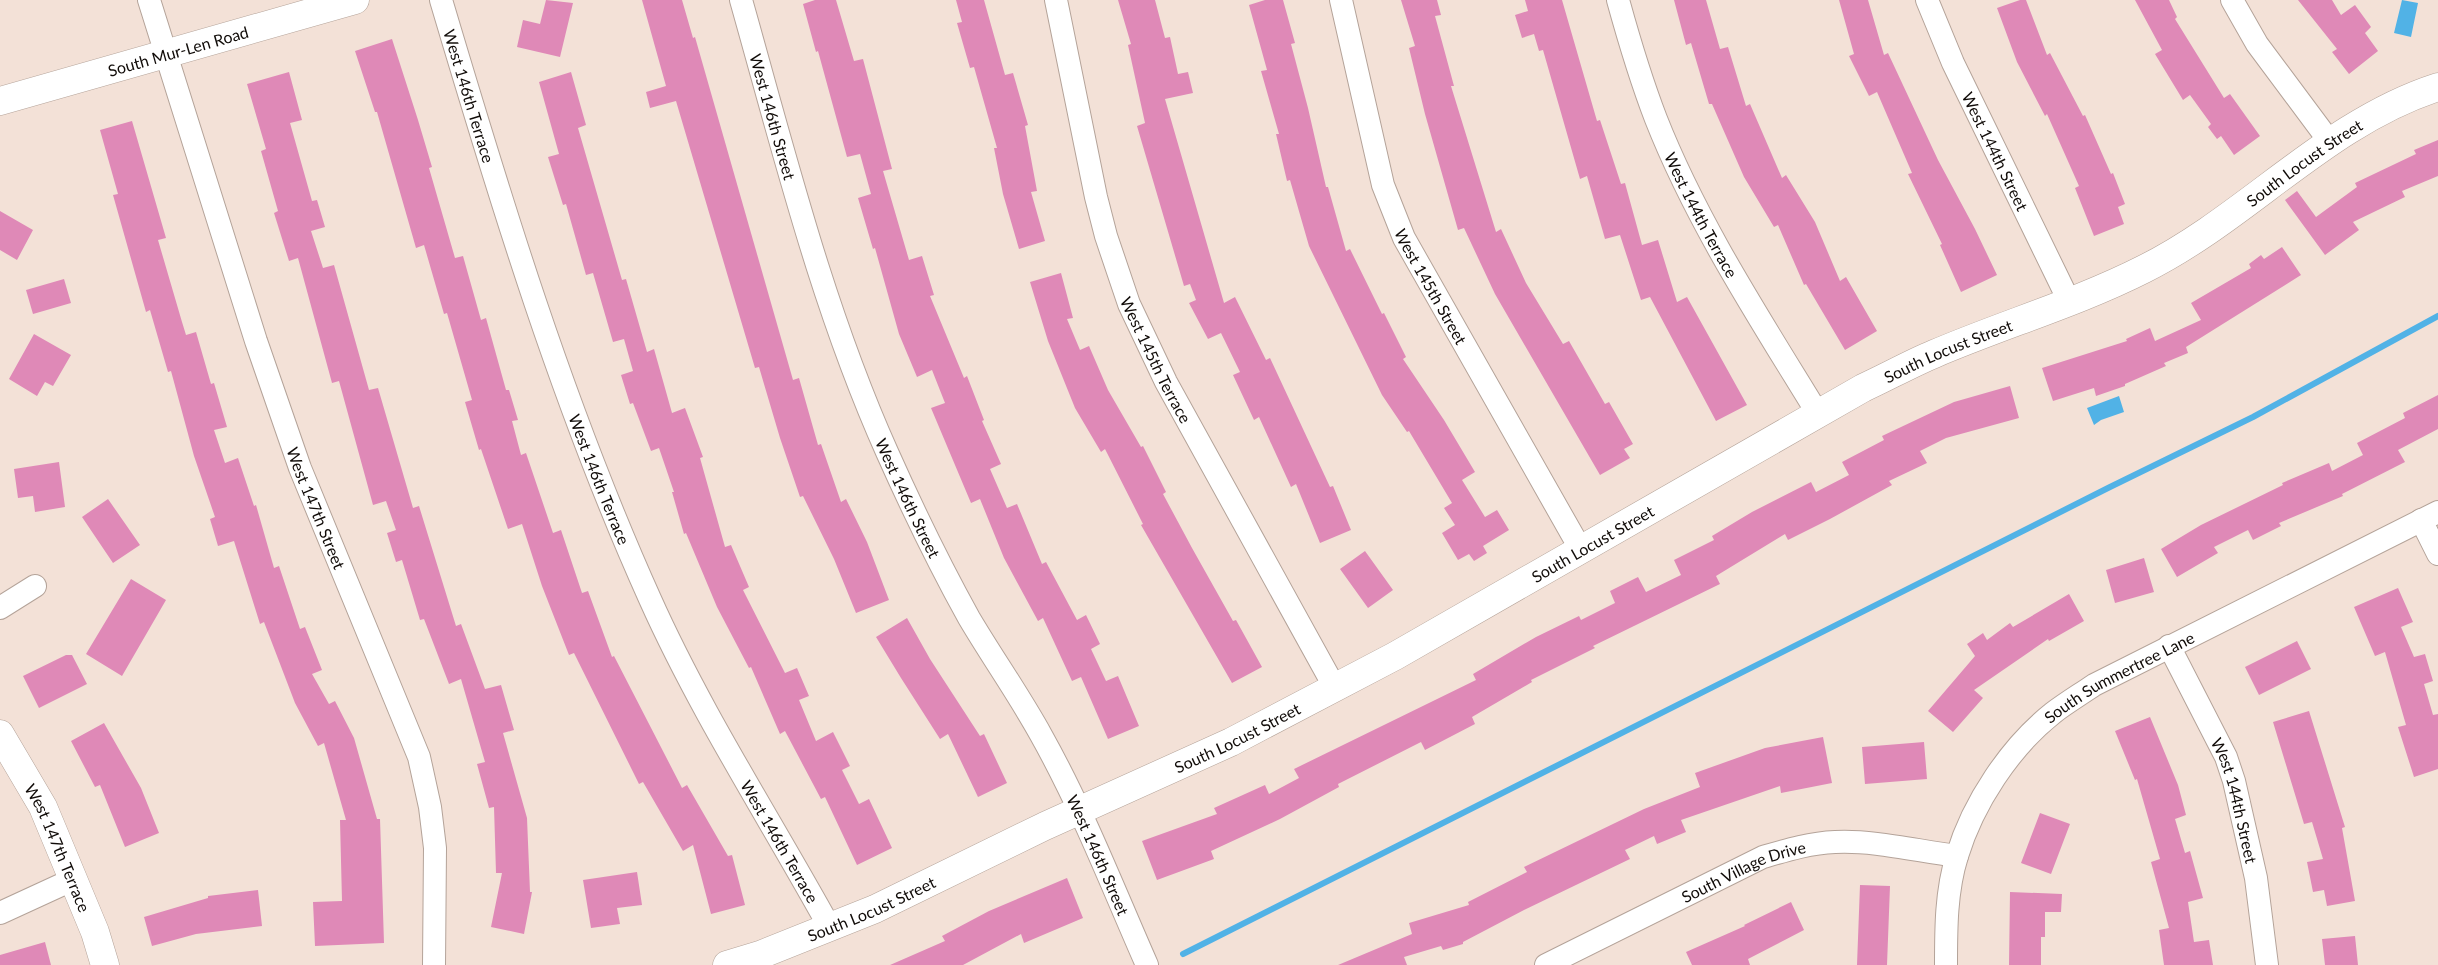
<svg xmlns="http://www.w3.org/2000/svg" width="2438" height="965" font-family="Lato,sans-serif">
	<rect width="100%" height="100%" fill="#f3e1d7"/>
	<!-- water -->
	<path fill="#51b2e6" d="M2402 0 2418 3 2411 37 2394 33Z
		M2119 396 2124 412 2101 420 2094 425 2087 408Z"/>
	<g fill="none" stroke-linecap="round" stroke-linejoin="round">
		<!-- stream -->
		<path stroke="#51b2e6" stroke-width="6" d="M1183 954 2110 487 2253 417 2438 316"/>
	</g>
	<!-- building -->
	<path fill="#df89b7" d="M546 0 573 3 560 57 517 47 523 20 540 24Z
		M642 0H682L693 38 695 37 793 380 799 378 818 445 821 444 841 502 846 499 867 542 889 600 856 613 834 559 803 496 800 497 780 438 759 367 755 368 676 101 650 108 646 92 666 86Z
		M815 0H836L854 61 863 59 892 169 883 171 909 260 922 256 934 295 930 296 964 378 967 376 984 420 982 421 1001 464 990 469 1007 508 1017 504 1042 564 1046 562 1077 620 1086 615 1100 644 1091 649 1106 681 1118 676 1139 726 1108 739 1081 677 1072 681 1043 618 1038 621 1004 558 980 499 971 503 931 408 945 403 932 370 917 377 899 334 875 248 873 249 858 198 871 194 860 154 847 157 818 51 816 52 803 4Z
		M956 0H984L1005 75 1013 73 1028 125 1025 126 1037 191 1031 192 1045 241 1019 249 1003 194 994 148H997L974 67 970 68 957 23 962 22Z
		M1118 0H1155L1165 38 1170 37 1178 74 1188 72 1193 93 1165 99 1224 303 1235 297 1266 360 1270 358 1330 487 1333 486 1351 530 1320 543 1296 484 1291 487 1259 417 1254 420 1233 375 1240 372 1221 333 1208 339 1189 303 1196 300 1190 284 1184 286 1137 126 1145 123 1128 45 1131 44Z
		M1265 0H1283L1295 43 1291 44 1308 108 1326 187H1328L1346 251 1350 249 1382 314 1384 313 1406 357 1403 359 1444 420 1475 472 1462 480 1485 517 1497 510 1509 530 1483 546 1487 553 1474 561 1469 554 1458 560 1442 533 1455 525 1444 508 1452 503 1409 431 1407 432 1382 395 1309 246 1290 180 1287 181 1276 134H1279L1261 71 1267 70 1249 5Z
		M1401 0H1437L1441 15 1435 16 1454 86H1451L1496 232 1501 229 1526 283 1563 344 1569 341 1605 404 1609 402 1633 444 1624 449 1630 458 1600 475 1495 294 1464 228 1458 230 1425 114 1409 48 1415 46Z
		M1525 0H1562L1597 121 1600 120 1621 184 1625 183 1642 245 1658 240 1677 302 1687 297 1747 405 1716 421 1650 297 1641 300 1620 235 1605 239 1587 176 1580 179 1543 50 1539 51 1534 34 1522 38 1515 15 1528 11Z
		M1674 0H1706L1720 49 1728 47 1746 106 1750 104 1782 178 1786 175 1815 222 1840 281 1846 277 1877 331 1845 350 1806 284 1804 285 1778 225 1774 227 1744 177 1712 104H1709L1691 43 1686 45Z
		M1839 0H1868L1884 55 1888 53 1938 160 1975 229 1997 275 1961 292 1940 245 1942 244 1908 174 1912 173 1877 92 1869 96 1849 56 1854 54Z
		M2020 0H2026L2047 55 2050 53 2083 116 2085 115 2111 174 2113 173 2125 204 2118 207 2124 224 2094 236 2075 188 2079 186 2047 114 2045 116 2017 62 1997 8Z
		M2135 0H2169L2177 17 2175 19 2224 98 2230 94 2260 136 2234 155 2221 136 2217 139 2208 127 2211 124 2190 95 2183 100 2155 54 2162 50Z
		M2298 0H2332L2341 15 2355 5 2371 27 2365 33 2378 51 2349 74 2332 52 2337 49Z
		M392 39 418 120 432 167 429 168 455 258 463 256 481 320 486 318 506 390H509L518 420 512 421 521 455 526 453 553 533 561 530 582 593 588 591 612 657 614 656 682 788 687 785 728 856 732 855 745 905 711 914 693 845 683 851 643 782 639 784 574 653 569 655 542 586 522 524 508 529 481 449 479 450 465 402 472 400 447 313 444 314 424 245 416 248 377 112H375L355 51Z
		M289 72 302 120 290 123 312 201 317 200 325 227 311 231 323 268 334 265 369 390 378 388 413 508 419 506 456 626 461 624 485 689 501 685 514 730 503 733 527 818 530 892H532L524 934 491 927 502 873H496L494 807 489 808 477 764 485 762 461 679 449 684 424 619 420 620 402 560 396 562 387 533 396 530 386 501 373 505 339 381 332 383 298 258 289 261 274 213 278 211 261 151 266 149 247 84Z
		M571 72 586 125 578 128 622 280 626 279 647 352 654 349 672 413 685 408 703 457 700 458 725 547 731 545 749 587 743 590 785 673 797 668 809 696 799 700 816 741 833 732 850 766 842 770 859 804 869 799 892 848 857 865 825 797 821 799 785 731 780 734 751 667 749 668 717 607 686 533 684 534 672 492H674L659 448 651 451 633 403 630 404 621 375 633 371 624 339 613 342 593 273 586 275 566 204 563 205 548 157 559 154 539 82Z
		M132 121 166 238 158 240 182 322 186 335 196 332 211 384 214 383 227 427 214 430 225 463 238 458 254 506 256 505 274 568 279 566 300 629 305 627 322 670 312 674 329 704 335 701 354 738 377 819H380L384 943 315 946 313 902 342 901 340 820H346L324 743 318 746 295 703 264 622 260 624 234 541 218 546 210 519 215 517 194 456 171 371 168 372 150 310 146 312 113 195 118 194 100 130Z
		M2438 140V176L2402 191 2405 197 2353 222 2359 230 2325 255 2285 200 2297 191 2316 217 2357 187 2355 183 2416 154 2414 150Z
		M0 211 33 230 17 260 0 250Z
		M2282 247 2301 275 2186 347 2188 353 2164 363 2166 366 2125 384V386L2096 396 2094 388 2053 401 2042 368 2127 341 2126 339 2150 328 2155 341 2201 320 2191 303 2251 268 2249 264 2261 255 2264 259Z
		M1061 273 1073 318 1067 319 1080 350 1089 346 1108 390 1141 447 1143 446 1166 492 1163 494 1192 548 1233 621 1236 620 1262 667 1232 683 1141 525 1143 524 1105 449 1101 452 1075 408 1048 341 1030 282Z
		M64 279 71 303 33 314 26 290Z
		M34 334 71 355 53 386 45 382 37 396 9 379Z
		M2010 386 2019 418 1946 438 1920 451 1927 463 1889 481 1892 485 1830 519 1788 540 1785 534 1716 576 1720 584 1593 646 1595 648 1531 680 1532 682 1472 717 1475 724 1425 750 1421 742 1338 784 1339 787 1280 819 1211 851 1214 859 1157 880 1142 841 1217 814 1214 808 1265 785 1269 794 1299 778 1294 769 1476 680 1473 674 1536 637 1579 616 1581 620 1615 603 1610 591 1638 577 1646 592 1681 575 1674 560 1714 540 1712 536 1752 512 1811 482 1816 492 1849 475 1842 462 1884 440 1882 436 1954 402Z
		M2438 395V429L2398 450 2405 462 2342 494 2343 496 2279 523 2281 526 2253 540 2248 530 2214 547 2218 553 2177 577 2161 549 2201 525 2283 485 2282 483 2329 463 2332 471 2363 455 2357 443 2405 418 2403 413Z
		M59 462 65 507 35 512 33 496 18 498 14 469Z
		M108 499 140 545 113 563 82 517Z
		M1365 551 1393 590 1368 608 1340 569Z
		M2144 558 2154 592 2115 603 2106 570Z
		M131 579 166 600 122 676 86 654Z
		M2398 588 2413 622 2401 627 2414 657 2425 654 2433 681 2424 684 2433 715 2438 714V769L2414 777 2398 727 2406 725 2385 652 2375 656 2354 607Z
		M2069 594 2084 621 2049 641 2048 639 1974 690 1983 698 1953 732 1928 711 1975 656 1967 644 1983 633 1987 640 2010 623 2013 627Z
		M907 618 930 659 980 736 984 734 1007 783 978 797 948 734 940 739 901 678 876 637Z
		M2297 641 2311 669 2259 695 2245 667Z
		M66 655H72L87 684 39 708 23 676Z
		M2309 711 2345 827 2342 828 2355 901 2327 906 2324 890 2313 892 2307 862 2323 859 2312 822 2304 824 2273 722Z
		M2150 717 2178 785 2186 815 2175 819 2185 853 2190 851 2203 898 2188 902 2194 942 2209 940 2213 965H2164L2159 930 2169 928 2151 862 2160 859 2137 779 2135 780 2115 731Z
		M104 723 141 788 159 833 125 847 100 785 95 787 71 741Z
		M1823 737 1832 783 1781 793 1780 786 1681 820 1686 832 1657 844 1654 836 1625 850 1630 859 1524 910 1463 942V944L1443 950 1441 946 1404 957 1407 965H1338L1412 934 1409 923 1469 905 1468 902 1527 872 1524 867 1644 809 1700 787 1695 773 1765 748Z
		M1924 742 1927 779 1865 784 1862 747Z
		M2040 813 2070 824 2051 874 2021 863Z
		M637 872 642 905 617 908 620 924 591 928 583 880Z
		M1067 878 1083 918 1024 943 1021 934 963 965H890L945 941 942 936 989 911Z
		M1860 885 1890 886 1887 965H1857Z
		M258 890 262 926 196 934 152 946 144 917 208 898V896Z
		M2010 892 2062 894 2061 912H2045V937H2041V965H2009Z
		M1791 902 1804 930 1748 959 1750 965H1692L1686 952 1745 926 1744 925Z
		M2355 936 2358 965H2325L2322 939Z
		M45 942 51 965H0V955Z"/>
	<g fill="none" stroke-linecap="round" stroke-linejoin="round">
		<!-- minor casing -->
		<g stroke="#b4a399" stroke-width="24">
			<g id="minor">
				<path id="s1" d="M149 0 256 341 300 468 419 757 430 807 435 848 434 965"/>
				<path id="s2" d="M441 0C501 202 563 406 650 599 701 713 770 819 830 928"/>
				<path id="s3" d="M741 0C784 152 822 307 887 452 912 508 939 564 969 618 992 657 1019 695 1041 735 1082 808 1113 888 1147 965"/>
				<path id="s4" d="M1056 0 1096 197 1106 236 1129 304 1166 382 1335 688"/>
				<path id="s5" d="M1341 0 1383 185 1404 238 1581 550"/>
				<path id="s6" d="M1618 0C1629 40 1641 80 1656 119 1697 223 1760 319 1818 414"/>
				<path id="s7" d="M1927 0 1953 63 2069 301"/>
				<path d="M2232 0 2257 44 2330 142"/>
				<path d="M2421 520 2438 554"/>
				<path d="M0 608 35 586"/>
				<path id="s8" d="M2169 646 2226 757 2234 781 2256 878 2267 965"/>
				<path d="M0 913 74 879"/>
				<path id="s9" d="M1546 965 1763 857C1787 850 1810 843 1835 842 1874 840 1917 851 1957 856"/>
				<path id="s10" d="M1946 965C1946 929 1946 891 1957 856 1973 803 2010 747 2053 713 2066 703 2081 694 2094 685L2438 512"/>
			</g>
		</g>
		<!-- tertiary casing -->
		<g stroke="#b4a399" stroke-width="29">
			<g id="tertiary">
				<path id="s11" d="M0 734 43 807 95 932 105 965"/>
				<path id="s12" d="M727 965 760 955 875 909 1045 826 1231 742 1395 656 1863 388C1887 377 1910 364 1934 354 2004 324 2077 303 2144 269 2248 217 2326 123 2438 87"/>
			</g>
		</g>
		<!-- secondary casing -->
		<g stroke="#b4a399" stroke-width="29">
			<g id="secondary">
				<path id="s13" d="M0 101 355 0"/>
			</g>
		</g>
		<!-- minor -->
		<use href="#minor" stroke="#fff" stroke-width="22"/>
		<!-- tertiary -->
		<use href="#tertiary" stroke="#fff" stroke-width="28"/>
		<!-- secondary -->
		<use href="#secondary" stroke="#fff" stroke-width="28"/>
	</g>
	<g text-anchor="middle" dominant-baseline="central" stroke-width="4" stroke-linejoin="round" paint-order="stroke">
		<!-- street labels -->
		<g font-size="16" fill="#100b08" stroke="#fdefe7">
			<text stroke="none"><textPath href="#s13" startOffset="185">South Mur-Len Road</textPath></text>
			<text stroke="none"><textPath href="#s2" startOffset="100">West 146th Terrace</textPath></text>
			<text stroke="none"><textPath href="#s3" startOffset="121">West 146th Street</textPath></text>
			<text stroke="none"><textPath href="#s7" startOffset="166">West 144th Street</textPath></text>
			<text stroke="none"><textPath href="#s12" startOffset="1774">South Locust Street</textPath></text>
			<text stroke="none"><textPath href="#s6" startOffset="231">West 144th Terrace</textPath></text>
			<text stroke="none"><textPath href="#s5" startOffset="302">West 145th Street</textPath></text>
			<text stroke="none"><textPath href="#s12" startOffset="1369">South Locust Street</textPath></text>
			<text stroke="none"><textPath href="#s4" startOffset="375">West 145th Terrace</textPath></text>
			<text stroke="none"><textPath href="#s2" startOffset="505">West 146th Terrace</textPath></text>
			<text stroke="none"><textPath href="#s3" startOffset="526">West 146th Street</textPath></text>
			<text stroke="none"><textPath href="#s1" startOffset="535">West 147th Street</textPath></text>
			<text stroke="none"><textPath href="#s12" startOffset="964">South Locust Street</textPath></text>
			<text stroke="none"><textPath href="#s10" startOffset="360">South Summertree Lane</textPath></text>
			<text stroke="none"><textPath href="#s12" startOffset="559">South Locust Street</textPath></text>
			<text stroke="none"><textPath href="#s8" startOffset="169">West 144th Street</textPath></text>
			<text stroke="none"><textPath href="#s2" startOffset="910">West 146th Terrace</textPath></text>
			<text stroke="none"><textPath href="#s11" startOffset="128">West 147th Terrace</textPath></text>
			<text stroke="none"><textPath href="#s3" startOffset="931">West 146th Street</textPath></text>
			<text stroke="none"><textPath href="#s9" startOffset="219">South Village Drive</textPath></text>
			<text stroke="none"><textPath href="#s12" startOffset="155">South Locust Street</textPath></text>
		</g>
	</g>
</svg>
